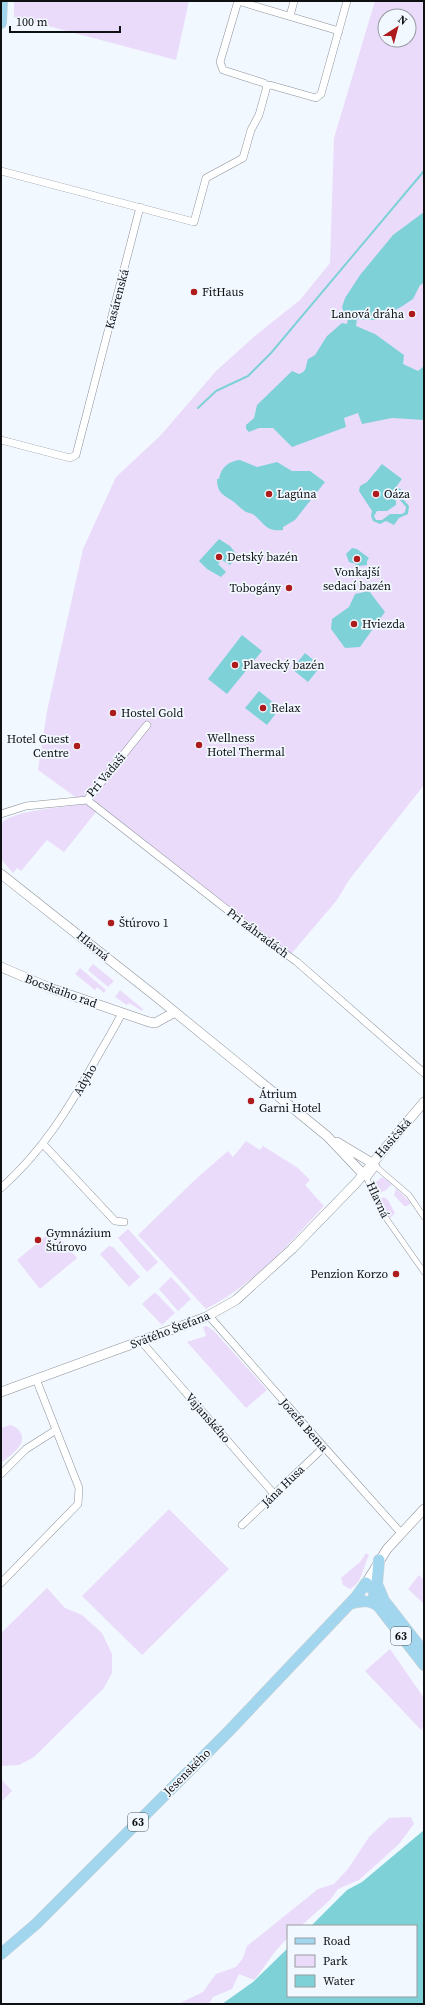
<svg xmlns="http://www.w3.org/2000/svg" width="425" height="2005" font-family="'Source Serif 4',serif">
	<rect width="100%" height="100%" fill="#f2f8ff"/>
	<!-- green -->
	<path fill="#ebdbfb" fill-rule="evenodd" d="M14 1H189L176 60 14 17Z
		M375 1H424V785L349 880 337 900 292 953 282 956 96 812 64 852 47 840 21 871 17 868 13 873 1 859V824C10 810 68 807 85 804L38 770 47 711 83 549 116 477 161 435 216 371 256 335 300 300 330 263 334 138ZM385 16H409V40H385Z
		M93 964 114 981 108 987 88 970Z
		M80 968 106 990 104 993 97 987 95 990 75 974Z
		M120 990 143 1009 142 1011 129 1003 127 1005 115 997Z
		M246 1141 260 1150 263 1146 298 1168 310 1180 305 1185 324 1206C289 1244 253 1285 206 1309L138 1235 198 1177 228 1151 233 1157Z
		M382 1177 392 1184 386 1190 378 1194 375 1183Z
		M396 1188 411 1203 407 1206H404L394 1195Z
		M384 1197 388 1200 395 1213 390 1218 380 1199Z
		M128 1229 158 1262 147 1272 118 1238Z
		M53 1230 77 1258 40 1289 17 1260Z
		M109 1246 113 1247 140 1277 129 1287 100 1254Z
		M171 1277 191 1299 178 1311 159 1289Z
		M154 1293 157 1294 175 1313 162 1325 142 1304Z
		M207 1326 214 1331 267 1390 246 1408 187 1342 206 1336 203 1327Z
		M10 1425C18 1427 26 1435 20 1445 17 1451 7 1458 1 1463V1428Z
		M169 1509 229 1569 142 1655 82 1596Z
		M366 1553 369 1555C363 1567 363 1582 350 1589L343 1585 341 1578 360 1562Z
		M419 1575 424 1580V1604L408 1589Z
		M47 1588 65 1608 82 1615 102 1633 112 1654V1673L104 1688 34 1757 19 1765 1 1766V1633Z
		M390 1649 424 1698V1726L421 1730 365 1671Z
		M1 1779 12 1791 1 1802Z
		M411 1817 414 1824 399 1844 359 1880 338 1889 330 1900 301 1926H288V1938C274 1950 266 1966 254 1980L239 1974 232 1989 213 1997 209 2004H178L203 1992 216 1974 236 1967 243 1958 247 1946 318 1889 334 1884 348 1869 369 1837 389 1818Z"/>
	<!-- water -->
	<path fill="#7fd1d8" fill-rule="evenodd" d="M424 212V283L420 285 413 299 401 307 376 320 357 319 356 326 375 334 404 355 403 364 418 371 424 366V420L392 418 362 424 358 413 344 418 346 427 292 447 273 428H259L249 432 246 429V425L254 418 257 405 292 371 299 374C308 371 305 366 308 359L315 355 327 336 342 323 347 324 348 317 345 316 342 307 345 298 360 275 393 235Z
		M240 460 257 467 277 462 292 471H310L325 482 295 520 283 527V530C266 532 265 524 254 515 252 513 248 513 246 512 241 509 238 505 234 502 224 495 217 494 217 479H219C221 467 229 461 240 460Z
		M382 464 402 479 396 487 401 489 403 499 409 506 408 514 399 518 394 525 386 521 380 524 373 521 371 516 372 511 359 491 360 486 367 482ZM395 490 399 492V499L406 507 405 512 402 514H390L382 520H376L374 516 377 511H387L396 505V501L392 493Z
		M219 539 230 546 238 556 230 565 222 560 218 564 226 572 221 577 207 569 199 561Z
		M352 548 357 549 369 558 367 561V565L359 566 357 569 354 567 356 564 349 562 346 554Z
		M369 591 385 612 360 647 345 648 331 629 332 619 349 607 355 594Z
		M242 635 262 651 227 694 208 679Z
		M305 653 321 666 308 682 292 669Z
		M259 691 280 708 267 725 245 708Z
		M424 1830V2004H222L253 1982 288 1948V1996H416V1926H311L347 1890 362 1882Z"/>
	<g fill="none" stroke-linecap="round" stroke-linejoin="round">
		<!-- stream -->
		<path stroke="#7fd1d8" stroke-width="2" d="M198 408 216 391 248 376 271 353 424 171"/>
		<!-- pedestrian casing -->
		<g stroke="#8c9197" stroke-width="6">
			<path id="pedestrian" d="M374 1165 409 1195 424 1217
				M377 1166 367 1179 381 1211 424 1272"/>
		</g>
		<!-- minor casing -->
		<g stroke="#8c9197" stroke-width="8">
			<path id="minor" d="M238 1 220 62 223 70 264 83 267 86 270 85 316 98 321 94 347 1
				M238 1 339 31
				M290 16 294 1
				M1 171 194 222 206 178 243 158 251 130 259 115 267 86
				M1 440 70 458 76 455 140 207
				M87 800 262 937 297 962 424 1073
				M1 814 26 806 87 800 147 725
				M43 1144 115 1221 124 1222
				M1 1188C42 1152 69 1108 95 1061 104 1045 114 1029 122 1013
				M209 1316 324 1447 401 1533
				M141 1341 274 1494
				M1 1474 26 1449 56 1430
				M242 1525 324 1447
				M1 1583 78 1504 79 1488 36 1379"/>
		</g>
		<!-- tertiary casing -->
		<g stroke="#8c9197" stroke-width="10">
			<path id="tertiary" d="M1 874 154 995 327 1136 363 1174
				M1 967 50 988 149 1022 155 1023 175 1012
				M337 1142 372 1163
				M1 1392 206 1317 236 1300 292 1249 356 1183 424 1102
				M366 1583 387 1549 424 1509"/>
		</g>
		<!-- primary casing -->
		<g stroke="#d4d4d4" stroke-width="12">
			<path id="primary" d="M1 23 2 1
				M379 1560 377 1584 383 1598
				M374 1596 379 1607 424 1665
				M350 1604C361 1601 370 1599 379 1607
				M1 1954 36 1924 228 1732 356 1597 366 1583 385 1602 424 1652"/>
		</g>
		<!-- pedestrian -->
		<use href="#pedestrian" stroke="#fff" stroke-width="5"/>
		<!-- minor -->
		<use href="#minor" stroke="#fff" stroke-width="7"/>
		<!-- tertiary -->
		<use href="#tertiary" stroke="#fff" stroke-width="9"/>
		<!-- primary -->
		<use href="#primary" stroke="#a1d6ee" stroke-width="11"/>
	</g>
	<!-- markers -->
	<g fill="#ad1b1c" stroke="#f2f8ff" stroke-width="1.5">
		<circle cx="194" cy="292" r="4"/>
		<circle cx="412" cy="314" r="4"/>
		<circle cx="269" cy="494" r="4"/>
		<circle cx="376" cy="494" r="4"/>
		<circle cx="219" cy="557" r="4"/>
		<circle cx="357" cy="559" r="4"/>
		<circle cx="289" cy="588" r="4"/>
		<circle cx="354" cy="624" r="4"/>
		<circle cx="235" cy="665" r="4"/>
		<circle cx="263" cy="708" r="4"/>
		<circle cx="113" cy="713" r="4"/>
		<circle cx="199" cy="745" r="4"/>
		<circle cx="77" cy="746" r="4"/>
		<circle cx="111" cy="923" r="4"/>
		<circle cx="251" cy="1101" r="4"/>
		<circle cx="38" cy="1240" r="4"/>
		<circle cx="396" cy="1274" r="4"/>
	</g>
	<g text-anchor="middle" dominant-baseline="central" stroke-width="3.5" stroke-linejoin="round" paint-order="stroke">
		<!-- shield labels -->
		<g fill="#f2f8ff" stroke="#525659" stroke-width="1">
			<rect x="391" y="1627" width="20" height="18" rx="3"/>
			<rect x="128" y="1813" width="20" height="18" rx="3"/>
		</g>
		<g font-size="11" font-weight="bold" fill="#0e1012">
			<text x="401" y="1636">63</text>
			<text x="138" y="1822">63</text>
		</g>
		<!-- poi labels -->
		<g font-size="12" fill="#0e1012" stroke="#f2f8ff" text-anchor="start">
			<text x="202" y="292">FitHaus</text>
			<text x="404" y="314" text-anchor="end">Lanová dráha</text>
			<text x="277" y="494">Lagúna</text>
			<text x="384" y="494">Oáza</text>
			<text x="227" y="557">Detský bazén</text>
			<text x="357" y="572" text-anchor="middle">Vonkajší<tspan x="357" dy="14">sedací bazén</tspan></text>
			<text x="281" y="588" text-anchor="end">Tobogány</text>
			<text x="362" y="624">Hviezda</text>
			<text x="243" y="665">Plavecký bazén</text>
			<text x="271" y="708">Relax</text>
			<text x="121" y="713">Hostel Gold</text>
			<text x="207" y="738">Wellness<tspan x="207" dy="14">Hotel Thermal</tspan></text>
			<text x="69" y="739" text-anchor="end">Hotel Guest<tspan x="69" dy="14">Centre</tspan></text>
			<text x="119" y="923">Štúrovo 1</text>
			<text x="259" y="1094">Átrium<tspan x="259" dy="14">Garni Hotel</tspan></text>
			<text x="46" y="1233">Gymnázium<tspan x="46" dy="14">Štúrovo</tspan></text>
			<text x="388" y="1274" text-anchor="end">Penzion Korzo</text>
		</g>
		<!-- street labels -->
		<g font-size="12" fill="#0e1012" stroke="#f2f8ff">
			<text transform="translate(117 299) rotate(-75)">Kasárenská</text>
			<text transform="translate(106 775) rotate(-50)">Pri Vadaši</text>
			<text transform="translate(258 933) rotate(37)">Pri záhradách</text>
			<text transform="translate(93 946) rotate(39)">Hlavná</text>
			<text transform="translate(61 991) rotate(20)">Bocskaiho rad</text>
			<text transform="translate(85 1080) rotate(-60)">Adyho</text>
			<text transform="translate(393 1138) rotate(-49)">Hasičská</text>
			<text transform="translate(378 1200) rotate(65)">Hlavná</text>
			<text transform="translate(170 1330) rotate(-21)">Svätého Štefana</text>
			<text transform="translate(208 1418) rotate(49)">Vajanského</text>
			<text transform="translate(304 1425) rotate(49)">Jozefa Bema</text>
			<text transform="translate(283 1486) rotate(-44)">Jána Husa</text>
			<text transform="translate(187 1772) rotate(-45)">Jesenského</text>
		</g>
	</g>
	<!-- border -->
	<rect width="425" height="2005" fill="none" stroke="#0e1012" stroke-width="4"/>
	<!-- legend -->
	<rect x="287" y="1925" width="130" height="72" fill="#f2f8ff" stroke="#979ba0"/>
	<rect x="295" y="1938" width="20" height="6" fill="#a1d6ee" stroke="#979ba0"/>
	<text x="323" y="1945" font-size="12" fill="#0e1012">Road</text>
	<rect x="295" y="1955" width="20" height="12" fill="#ebdbfb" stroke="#979ba0"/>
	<text x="323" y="1965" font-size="12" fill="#0e1012">Park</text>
	<rect x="295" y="1975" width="20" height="12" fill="#7fd1d8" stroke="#979ba0"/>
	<text x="323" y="1985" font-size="12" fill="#0e1012">Water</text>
	<!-- north arrow -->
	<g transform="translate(397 28) rotate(36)"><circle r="19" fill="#f2f8ff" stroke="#979ba0"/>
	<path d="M0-3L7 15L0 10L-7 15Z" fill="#ad1b1c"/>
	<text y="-6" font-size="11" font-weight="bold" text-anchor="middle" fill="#0e1012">N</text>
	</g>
	<!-- scale -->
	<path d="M10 26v6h110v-6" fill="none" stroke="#0e1012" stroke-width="2"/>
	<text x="16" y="26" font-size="12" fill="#0e1012" stroke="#f2f8ff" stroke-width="3" paint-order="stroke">100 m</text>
</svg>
